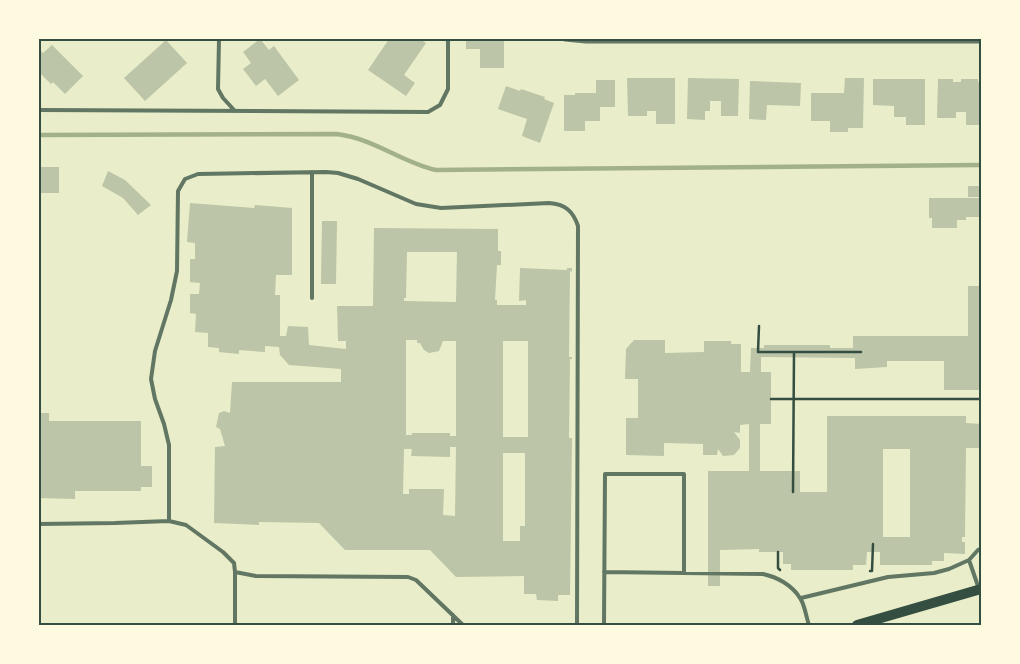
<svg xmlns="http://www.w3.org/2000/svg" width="1020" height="664" font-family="Signika,sans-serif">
	<rect width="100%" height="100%" fill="#e9edc9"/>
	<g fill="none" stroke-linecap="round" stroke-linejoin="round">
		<!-- stream -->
		<path stroke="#a3b18a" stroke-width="4.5" d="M39 135 337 134C375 139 401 162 436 170L981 165"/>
	</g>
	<!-- building -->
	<path fill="#bcc5a7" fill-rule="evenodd" d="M260 39 269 50 274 46 299 80 278 96 265 79 256 86 243 69 251 63 243 52Z
		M389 39H420L426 43 404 75 415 83 406 96 368 70Z
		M466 39H504V68H480V49H466Z
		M166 40 187 63 145 101 124 78Z
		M52 45 83 76 65 94 53 82 51 84 39 72V49L43 53Z
		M627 78H675V124H656V111H647V116H628Z
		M688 78 739 79 738 116H721V101H710V111H705V120L687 119Z
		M845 78H864L863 128H848V132H830V121H811V93H844Z
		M873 79H925V125H906V117H894V106L873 105Z
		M938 79H953V82H961V79H978V82H981V125H966V112H956V118H937Z
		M596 80H615V107H600V121H585V131H564V95H575V93H596Z
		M750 81 801 83 800 106 767 105 766 120 749 119Z
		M506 86 520 91 521 89 545 97 544 99 554 103 540 143 522 136 527 119 498 109Z
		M39 167H59V193H39Z
		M108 171 125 180 151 205 138 215 123 198 102 186Z
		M968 186H981V197H968Z
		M929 198H981V217H966V220H957V228H932V218H929Z
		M190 203 254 208 255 205 292 208V275H276L275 295H280V336H286L288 326 308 327 309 345 346 349V341H338L337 306H373L374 228 498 229V251H501V265H497L495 300H497V305H526V300L519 301 520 268 567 270V268H572V272L570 271 569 357H572V359H570L569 438H572L570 595H558V601L537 600 536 594H524V576L456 577 430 550H345L319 523 259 522V525L214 523 215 447 225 446 220 429 216 427 219 413 224 411 230 413 232 382H341V369L289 365 280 355 279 347 265 346V352L239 350V354L219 352V348L208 347V333L195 332 196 314 190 313V294H199L200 283 190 282V259H195V243L187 242ZM407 252H457L456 302 404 301V298H406ZM406 340H417V343H420L424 350 429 353 439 351 443 341H456V436H450V433H412V435H406ZM503 341H528V437H503ZM450 447H456L455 516 443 515 444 489H409V494H403L404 449H412L411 456 450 457ZM503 453H525V526H520V541H503Z
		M322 221H337L336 284H321Z
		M968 286H981V390H944V361H887V367L855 369V358L761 357V372H771V424H760V471H800V492H827V416H966V423L981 424V448H966L965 537H962V542H965V554L944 553V561H932V565H880V552H867L866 565H853V570H791V564H783V552H759V549L720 550V586H708V471H749V424L740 425V433L734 432 740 440V448L734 455 723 456 718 449 717 455H703V444L664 443V456L626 455V418H638V379H625L626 349 634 340H665V353L704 352V341H731V344H741V372H750L751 348H764V345H830V348H853V336H968ZM883 449H910V537H883Z
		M39 413H49V421H141V466H152V487H141V491H75V499L39 498Z"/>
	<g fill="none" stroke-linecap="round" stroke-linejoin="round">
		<!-- path -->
		<path stroke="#344e41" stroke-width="2.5" d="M759 326 758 352H794L793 492
			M794 352H861
			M771 399H981
			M778 552V568L780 570
			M870 571H872L873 544"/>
		<!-- service -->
		<path stroke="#617663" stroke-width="4" d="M219 39 218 89 223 98 235 111
			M39 110 428 112 440 105 448 89V39
			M312 172V298
			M169 521V445L164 424 155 399 151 379 155 351 171 300 177 271 178 191 185 179 198 174 326 172 338 173 358 179 416 204 441 208 549 203C565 204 573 211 578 226L577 625
			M39 524 115 523 169 521 186 525 223 552 234 563 235 572V625
			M969 560 979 589
			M235 572 256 576 408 577 416 580 463 625
			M604 572 763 574C777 577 792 585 800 598 805 605 806 617 809 625
			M801 598 888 577 934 573 949 569 969 560 978 550 981 549
			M453 625V615
			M604 625 605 474H684V573"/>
		<!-- minor -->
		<path stroke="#617663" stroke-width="5" d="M565 39 586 41H981"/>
		<!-- secondary -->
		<path stroke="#344e41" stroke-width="10" d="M857 625 981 589"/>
	</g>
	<!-- border -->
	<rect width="1020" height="664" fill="none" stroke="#fefae0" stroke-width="80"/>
	<rect x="40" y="40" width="940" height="584" fill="none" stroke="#344e41" stroke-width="2"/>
</svg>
